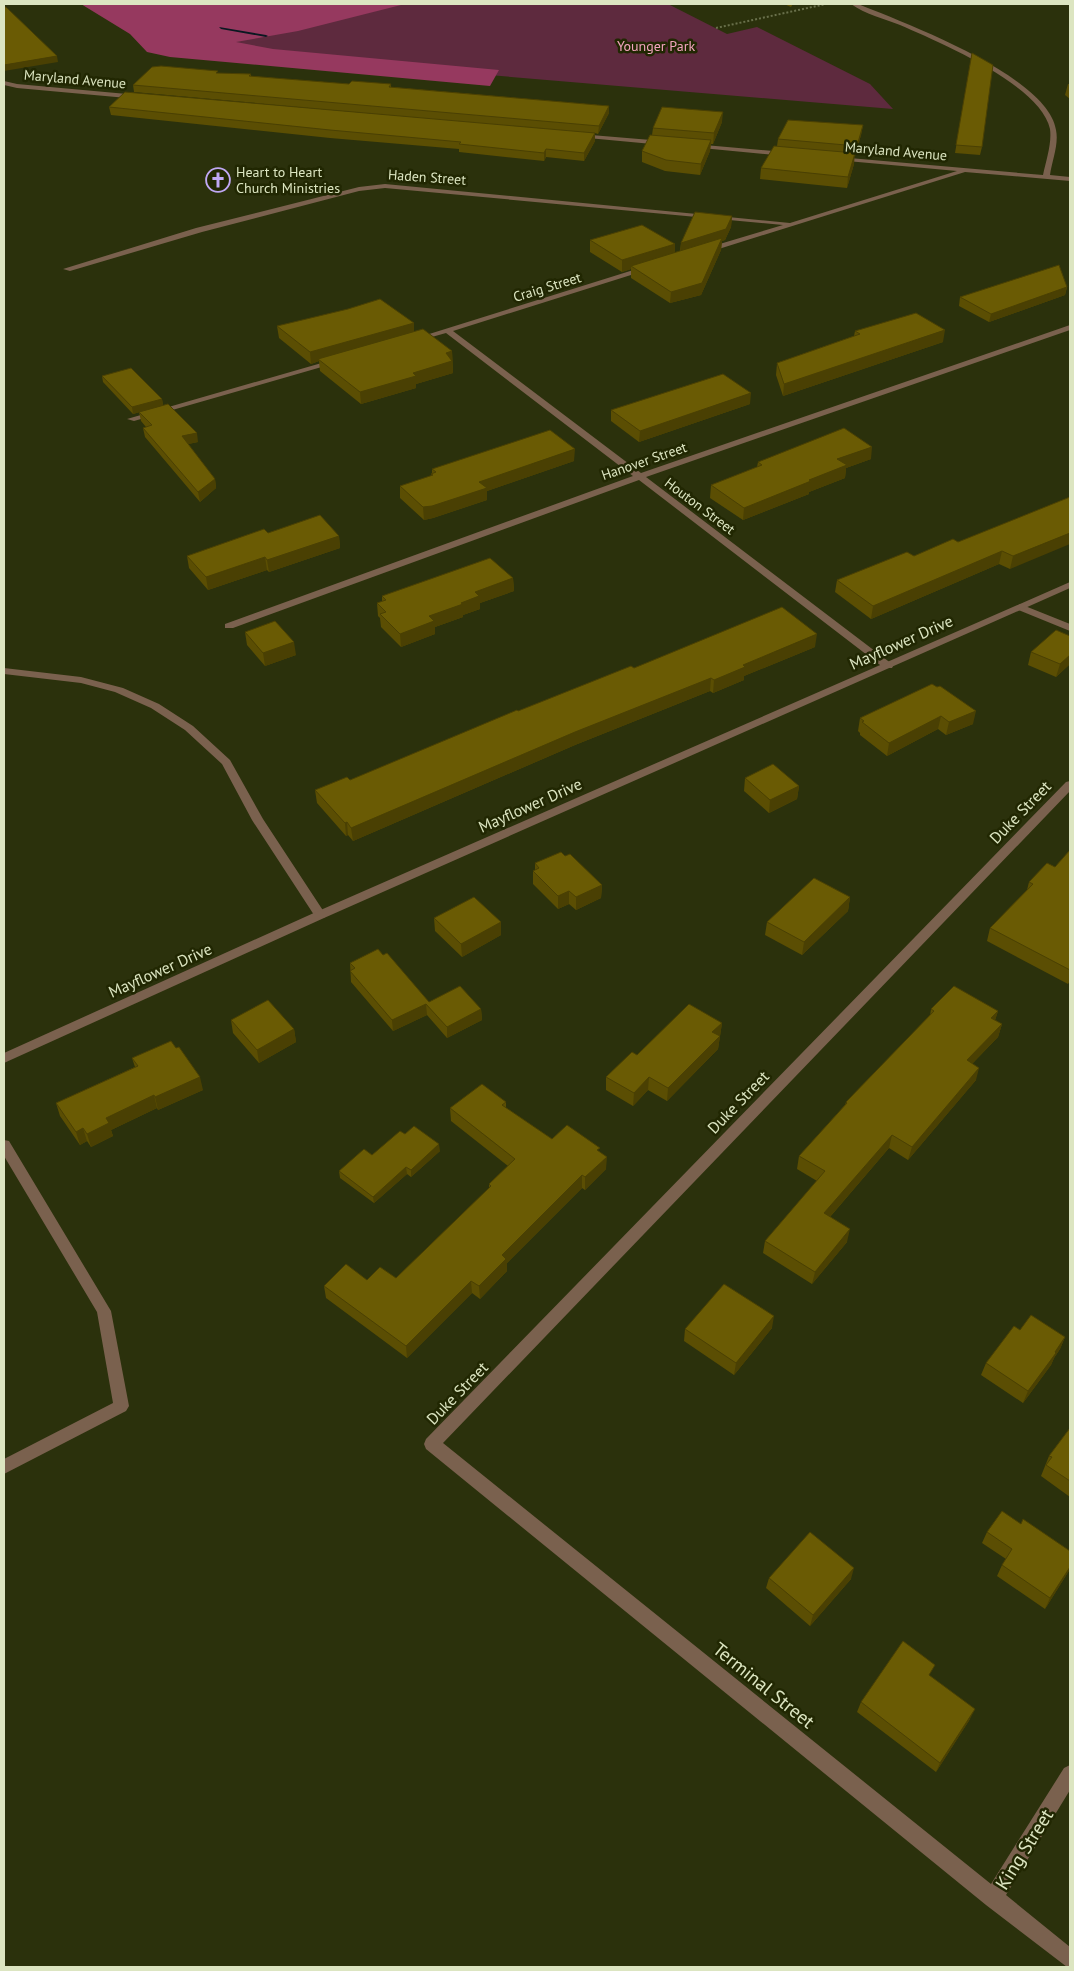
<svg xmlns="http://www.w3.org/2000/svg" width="1074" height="1971" font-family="'PT Sans',sans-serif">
	<rect width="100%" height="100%" fill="#2b310c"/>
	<!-- green -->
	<path fill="#5e2a3e" d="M149 4H668L727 34 757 27 870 84 893 109 166 48Z"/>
	<!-- forest -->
	<path fill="#96395f" d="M81 4H405L298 31 236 42 273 49 499 70 490 86 170 57 147 52 130 34Z"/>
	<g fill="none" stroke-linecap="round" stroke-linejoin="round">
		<!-- stream -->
		<path fill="#0a1821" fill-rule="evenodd" d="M219 27 266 35 268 36 266 37 221 29Z"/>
		<!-- path -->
		<path stroke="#69704b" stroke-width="2" stroke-dasharray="2 2" stroke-linecap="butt" d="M603 4H613
			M716 28 826 4"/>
		<!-- service -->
		<path fill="#7a614e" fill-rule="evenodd" d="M4 668 81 677 123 688 159 704 193 726 230 760 263 819 324 912 326 915 324 918H316L252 820 222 764 185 730 151 708 115 692 81 683 4 674Z
			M4 1140 9 1141 111 1311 129 1406 126 1411 4 1474V1459L113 1403 97 1312 4 1156Z"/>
		<!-- minor -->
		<path fill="#7a614e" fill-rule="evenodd" d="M851 4H858C905 23 1048 76 1056 130 1059 144 1052 161 1050 175L1070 177V181L965 172 706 253 702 251 703 249 783 225 385 188 359 191 202 232 70 271 63 269 196 228 359 187 385 184 790 223 957 171 836 160 835 159 838 157 1043 175C1046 161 1052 143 1050 129 1041 85 939 42 900 25 884 19 865 14 851 4Z
			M4 81 17 84 138 95 141 97 138 99 17 88 4 85Z
			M579 134 663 141 666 143 663 145 577 137V135Z
			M693 144 785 152 788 154 785 156 691 147V145Z
			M643 267 650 269 453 331 641 473 1070 325V330L646 477 892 664 893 666 892 668H884L639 480 233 628H225V624L633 476 446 333 414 342 410 340Z
			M332 360 339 362 134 421 127 419Z
			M1020 604 1070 624V631L1016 609 1015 607Z
			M1070 781V791L443 1443 991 1884 1064 1768 1070 1765V1790L1006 1895 1070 1947V1967H1067L986 1905 426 1449 424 1444 426 1439 1066 782Z"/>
		<!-- tertiary -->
		<path fill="#7a614e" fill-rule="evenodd" d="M1070 582V588L324 918 4 1063V1053L316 912Z"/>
	</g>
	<!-- wall -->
	<path fill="#5b4e03" d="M784 4H793L791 7Z
		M972 53 982 147 980 155 955 153Z
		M219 73 251 74V76L349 84H391V87L609 106V113L598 134 595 133V141L584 161 546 157 544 161 459 152V149L330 138 111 115 109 107 474 123 134 92 133 85Z
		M1068 84H1070V99L1065 95Z
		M722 122 713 144H711L710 151 700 175 665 171 642 162V151L652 135 653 128Z
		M863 125 861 135 855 156H854V164L847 188 760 179 761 168 777 146 778 139Z
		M732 216 731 227 725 240 722 241 721 250 701 295 670 303 631 278V269L622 272 590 252V240L675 244V253L680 251 681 243Z
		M1067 287 1065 295 989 322 959 306 960 297Z
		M414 323V332L452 351 453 373 416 384V388L361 404 320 371 319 361 311 364 279 338 277 326Z
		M855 331 943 342 783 396 776 375 777 363 854 336Z
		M102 376 162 399 163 405 133 414 103 382Z
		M750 404 639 442 611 421V410Z
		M139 412 198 442 188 444 215 479 216 488 200 502 145 437 143 428 146 427 141 421Z
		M871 459 846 468 845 478 809 492V494L743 520 710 498 711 485 757 467 758 462Z
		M574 461 487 491V500L433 518 424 520 400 498V486L432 476V469Z
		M1070 497 1010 569 999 564 871 619 835 592 837 580 914 556 958 542Z
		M268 533 339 536 340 548 269 572 267 570 208 590 189 568 187 556Z
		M513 578 514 591 480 603V609L463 615V617L435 627V634L401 647 381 627 380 618 378 616 377 603 382 602V596Z
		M245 632 296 655 265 666 247 645Z
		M1070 636V664L1056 677 1028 665 1031 652Z
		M815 647 744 676V680L713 693 710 691 575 745 353 841 348 835 346 836 317 803 315 790 350 780 518 711 634 668Z
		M932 684 973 724 946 735 938 729 887 756 860 735V733L858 731 860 718Z
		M745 778 799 786 797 799 769 813 744 791Z
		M1070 850V981L1068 984 987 941 990 928 1027 890 1029 882 1055 867Z
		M565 856 602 885 601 898 576 910 569 904 558 909 533 884V871L535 870V863Z
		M850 897 848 911 802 955 765 935 767 922Z
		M434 918 501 922V935L462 957 435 931Z
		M383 955 429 1002 481 1009 482 1020 447 1038 427 1015 393 1031 351 982 350 963Z
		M931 1009 998 1011 995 1020 1002 1024 998 1037 972 1064 976 1080 908 1160 889 1148 830 1217 847 1242 812 1284 763 1253 765 1241 817 1181 797 1169 799 1156 845 1105 846 1102 930 1016Z
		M231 1020 294 1029 296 1042 259 1063 233 1033Z
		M722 1023 718 1049 667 1101 648 1090 633 1106 606 1090V1077L637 1055Z
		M132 1058 203 1090 158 1110 157 1108 111 1130 113 1136 91 1147 87 1141 80 1145 60 1116 56 1103 135 1067Z
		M506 1102V1108L552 1139 600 1152 606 1169 585 1190 582 1188 507 1263V1271L480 1299 472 1293 407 1358 326 1298 324 1286 367 1280 396 1278 489 1188V1184L508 1166 451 1121 450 1108Z
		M405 1134 440 1151 411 1177 407 1174 374 1203 340 1178 339 1171 372 1155Z
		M772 1328 734 1375 684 1341 685 1329Z
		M1020 1330 1065 1337 1060 1349 1054 1358 1051 1365 1023 1403 981 1375 986 1363Z
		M1070 1428V1497L1041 1476 1049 1456Z
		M1021 1524 1070 1569 1045 1609 997 1576 1002 1565 1006 1559 982 1543 987 1532Z
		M769 1578 851 1579 810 1626 766 1588Z
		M861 1702 970 1719 936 1772 857 1712Z"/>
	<!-- shaded-wall -->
	<path fill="#4a4003" d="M57 56 58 62 4 71V65Z
		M609 106V113L598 134 599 126Z
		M723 112 722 122 713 144 714 133Z
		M863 125 861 135 855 156 857 146Z
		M595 133V141L584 161V153Z
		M711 140 710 151 700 175 701 164Z
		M546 149V157L544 161V153Z
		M855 153 854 164 847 188 848 177Z
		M732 216 731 227 725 240 722 241 721 250 701 295 670 303 671 292 680 254 681 243Z
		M675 244V256L631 266V269L622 272V260Z
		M1067 287 1065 295 989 322 991 314Z
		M414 323V334L318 359 319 361 311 364 310 352Z
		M945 330 943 342 783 396 784 384Z
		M452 351 453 373 416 384V388L361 404 360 392 446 353Z
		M751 393 750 404 639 442 640 431Z
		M162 399 163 405 133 414 132 407Z
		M197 433 198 442 184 445 182 436Z
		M872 447 871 459 846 468 845 478 809 492V494L743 520 744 508 837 459Z
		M575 449 574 461 487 491V500L433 518 424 520 423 507 479 482Z
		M215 479 216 488 200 502 198 492Z
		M1070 533V544L1010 569 1013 556Z
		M339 536 340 548 269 572 267 560Z
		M1002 551 999 564 871 619 873 606Z
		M265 557 267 570 208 590 206 577Z
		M513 578 514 591 480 603V609L463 615V617L435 627V634L401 647 400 634 429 616 461 603 475 592Z
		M817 634 815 647 744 676V680L713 693 714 680 743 665Z
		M294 642 296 655 265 666 263 653Z
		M1070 655V664L1056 677 1060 664Z
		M711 678 710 691 575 745 353 841 351 828 575 732Z
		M976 711 973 724 946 735 949 722Z
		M941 716 938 729 887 756 889 743Z
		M799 786 797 799 769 813 770 800Z
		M347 822 348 835 346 836 345 823Z
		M602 885 601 898 576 910V897Z
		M569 891V904L558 909V896Z
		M850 897 848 911 802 955 804 942Z
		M501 922V935L462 957 461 944Z
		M426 1004 427 1015 393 1031 392 1020Z
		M481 1009 482 1020 447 1038V1027Z
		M998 1011 994 1024 991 1018Z
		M722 1023 720 1036 711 1045 712 1032Z
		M1002 1024 998 1037 963 1073 967 1060Z
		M294 1029 296 1042 259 1063 257 1050Z
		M720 1036 718 1049 667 1101 668 1088Z
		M979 1068 976 1080 908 1160 912 1147Z
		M200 1077 203 1090 158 1110 155 1097Z
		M649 1077 648 1090 633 1106 634 1093Z
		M154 1095 157 1108 111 1130 113 1136 91 1147 87 1134 106 1118Z
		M83 1128 87 1141 80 1145 76 1132Z
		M892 1135 889 1148 822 1226 824 1213Z
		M439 1144 440 1151 411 1177V1170Z
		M607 1157 606 1169 585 1190V1177Z
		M406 1167 407 1174 374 1203 373 1197Z
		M582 1175V1188L507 1263V1271L480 1299 479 1286 502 1255Z
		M850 1229 847 1242 812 1284 815 1272Z
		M471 1281 472 1293 407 1358 406 1346Z
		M774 1316 772 1328 734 1375 736 1363Z
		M1065 1337 1060 1349 1054 1358 1051 1365 1023 1403 1028 1391Z
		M1070 1567V1569L1045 1609 1050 1598Z
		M854 1568 851 1579 810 1626 813 1615Z
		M975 1709 970 1719 936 1772 940 1763Z"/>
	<!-- building -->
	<path fill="#6a5b04" stroke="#4a4003" d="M4 7H6L57 56 4 65Z
		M972 53 993 65 982 147 956 145Z
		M161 66 218 71 216 73 251 74 249 76 349 84 352 81 391 84 389 87 609 106 599 126 133 85 152 67Z
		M125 92 595 133 584 153 546 149 544 153 459 144 461 142 330 130 109 107Z
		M662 107 723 112 714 133 653 128Z
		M788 120 863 125 857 146 778 139Z
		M650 135 711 140 701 164 666 160 642 151Z
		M774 146 855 153 848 177 761 168Z
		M695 212 732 216 726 229 681 243Z
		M642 225 675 244 622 260 590 240Z
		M722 238 702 283 671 292 631 266Z
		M1059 265 1067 287 991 314 960 297Z
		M380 299 414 323 310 352 277 326 348 309Z
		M916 313 945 330 784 384 777 363 860 334 855 331Z
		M423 329 452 351 446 353 452 361 413 373 416 376 360 392 318 359Z
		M131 368 162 399 132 407 102 376Z
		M723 374 751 393 640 431 611 410Z
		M168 404 197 433 182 436 215 479 198 492 143 428 152 425 139 412Z
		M844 428 872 447 837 459 847 465 809 480 811 481 744 508 711 485 762 465 758 462Z
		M550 430 575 449 479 482 487 488 432 506 423 507 400 486 433 475 431 474 436 472 432 469Z
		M1070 497V533L1013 556 1002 551 873 606 837 580 907 552 914 556 953 539 958 542Z
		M320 515 339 536 267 560 265 557 206 577 187 556 264 529 268 533Z
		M490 558 513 578 475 592 479 596 461 603 463 604 429 616 434 621 400 634 380 614 386 612 377 603 386 600 382 596Z
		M782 607 817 634 743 665 745 667 714 680 711 678 575 732 351 828 347 822 345 823 315 790 347 777 350 780 517 710 518 711 631 666 634 668Z
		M275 621 294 642 263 653 245 632Z
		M1056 630 1070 636V655L1060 664 1031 652Z
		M932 684 937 687 940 686 976 711 949 722 941 716 889 743 862 722 864 721 860 718Z
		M773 764 799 786 770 800 745 778Z
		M1070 850V970L990 928 1033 884 1029 882 1047 863 1055 867Z
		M561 852 565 856 570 854 602 885 576 897 569 891 558 896 533 871 539 868 535 863Z
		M814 878 850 897 804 942 767 922Z
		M474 897 501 922 461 944 434 918Z
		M378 949 383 955 387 953 429 1002 460 986 481 1009 447 1027 426 1004 392 1020 350 971 355 968 350 963Z
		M954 986 998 1011 991 1018 1002 1024 967 1060 979 1068 912 1147 892 1135 824 1213 850 1229 815 1272 765 1241 825 1171 799 1156 847 1103 846 1102 934 1011 931 1009Z
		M268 1000 294 1029 257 1050 231 1020Z
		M689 1004 722 1023 712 1032 720 1036 668 1088 649 1077 634 1093 606 1077 632 1052 637 1055Z
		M171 1041 176 1048 179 1047 200 1077 155 1097 154 1095 106 1118 109 1123 87 1134 83 1128 76 1132 56 1103 138 1066 132 1058Z
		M482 1084 506 1102 502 1105 552 1139 567 1125 600 1148 597 1150 607 1157 585 1177 582 1175 502 1255 506 1259 479 1286 471 1281 406 1346 324 1286 346 1264 367 1280 380 1267 396 1278 491 1186 489 1184 515 1159 450 1108Z
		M414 1126 439 1144 411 1170 406 1167 373 1197 339 1171 364 1149 372 1155 400 1131 405 1134Z
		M724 1284 774 1316 736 1363 685 1329Z
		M1031 1315 1065 1337 1055 1352 1056 1353 1028 1391 986 1363 1014 1326 1020 1330Z
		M1070 1428V1481L1046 1465 1052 1457 1049 1456Z
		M1002 1511 1021 1524 1023 1519 1070 1551V1567L1050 1598 1002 1565 1012 1549 987 1532Z
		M810 1532 854 1568 813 1615 769 1578Z
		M903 1641 935 1665 929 1675 975 1709 940 1763 861 1702Z"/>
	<!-- icons -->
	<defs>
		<g id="church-ring" transform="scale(1.25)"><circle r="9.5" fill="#212702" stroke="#c0a8f4" stroke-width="1.5"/><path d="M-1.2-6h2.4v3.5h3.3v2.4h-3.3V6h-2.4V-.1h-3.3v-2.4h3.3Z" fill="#c0a8f4"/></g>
	</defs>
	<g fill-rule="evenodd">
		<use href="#church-ring" x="218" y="180"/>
	</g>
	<g text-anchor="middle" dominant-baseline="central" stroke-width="5" stroke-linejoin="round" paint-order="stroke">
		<!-- far-park labels -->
		<g font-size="14" fill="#f2a4be" stroke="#212702">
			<text x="656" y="46">Younger Park</text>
		</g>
		<!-- far-street labels -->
		<g font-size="14" fill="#dce5c1" stroke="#212702">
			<text transform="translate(75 79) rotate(5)">Maryland Avenue</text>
			<text transform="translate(896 151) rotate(5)">Maryland Avenue</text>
			<text transform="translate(427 177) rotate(4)">Haden Street</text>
			<text transform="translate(547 287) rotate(-17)">Craig Street</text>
			<text transform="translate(644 461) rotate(-19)">Hanover Street</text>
			<text transform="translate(700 506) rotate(37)">Houton Street</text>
		</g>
		<!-- far-poi labels -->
		<g font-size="14" fill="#dce5c1" stroke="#212702" text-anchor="start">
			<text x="236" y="172">Heart to Heart<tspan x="236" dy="16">Church Ministries</tspan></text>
		</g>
		<!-- street labels -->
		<g font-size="16" fill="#dce5c1" stroke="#212702">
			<text transform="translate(901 642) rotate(-24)">Mayflower Drive</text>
			<text transform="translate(530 805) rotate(-24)">Mayflower Drive</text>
			<text transform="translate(1020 812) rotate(-46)">Duke Street</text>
			<text transform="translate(160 970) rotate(-24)">Mayflower Drive</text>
			<text transform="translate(738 1102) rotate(-46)">Duke Street</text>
			<text transform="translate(457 1393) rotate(-46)">Duke Street</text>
		</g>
		<!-- near-street labels -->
		<g font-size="19" fill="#dce5c1" stroke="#212702">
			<text transform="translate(764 1685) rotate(39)">Terminal Street</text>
			<text transform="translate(1024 1849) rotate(-58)">King Street</text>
		</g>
	</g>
	<!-- border -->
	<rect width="1074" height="1971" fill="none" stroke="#dce5c1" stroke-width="10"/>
</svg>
